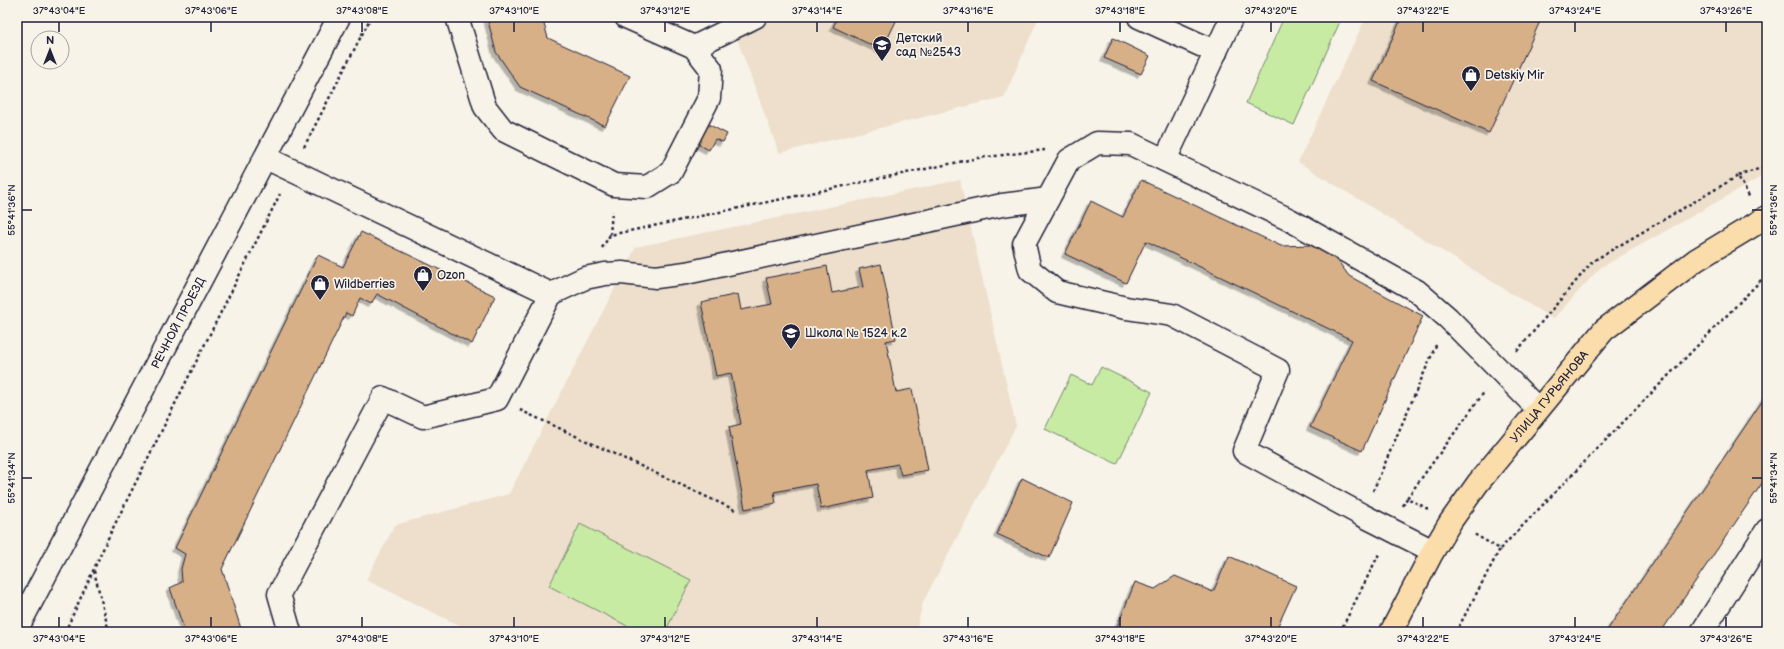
<svg xmlns="http://www.w3.org/2000/svg" width="1784" height="649" font-family="'Balsamiq Sans',sans-serif">
	<defs>
		<filter id="shadow"><feDropShadow dx="-3.5" dy="3.5" stdDeviation="0" flood-color="#0004"/></filter>
	</defs>
	<rect width="100%" height="100%" fill="#f7f3e8"/>
	<filter id="ink" filterUnits="userSpaceOnUse"><feTurbulence type="fractalNoise" baseFrequency=".025" numOctaves="2"/><feDisplacementMap in="SourceGraphic" scale="8" xChannelSelector="R" yChannelSelector="G"/><feConvolveMatrix kernelMatrix="1 2 1 2 8 2 1 2 1" color-interpolation-filters="sRGB"/></filter>
	<g filter="url(#ink)">
		<!-- built -->
		<path fill="#eddfcb" d="M729 17H1039L1004 97 779 153Z
			M1366 17H1767V175L1761 177 1600 268 1553 319 1298 162Z
			M960 180 1016 426 923 602 916 632H473L366 580 395 525 509 494 636 247Z"/>
		<!-- green -->
		<path fill="#c8eba4" stroke="#758670" d="M1284 17H1342L1294 125 1246 103Z
			M1101 367 1152 392 1117 464 1045 429 1071 375 1092 385Z
			M580 524 691 580 665 632H639L549 586Z"/>
		<!-- building -->
		<path fill="#d7b088" stroke="#22223b" filter="url(#shadow)" d="M487 17H542L548 38 630 76 605 126 520 87 496 52Z
			M838 17H898L882 50 833 27Z
			M1402 17H1542L1489 133 1373 81Z
			M1113 38 1150 56 1141 74 1104 58Z
			M702 121 727 134 723 142 715 139 709 150 692 141Z
			M1141 180 1281 246 1311 245 1332 253 1349 276 1423 316 1362 451 1310 427 1352 340 1146 241 1126 283 1065 254 1091 201 1123 217Z
			M361 232 495 296 472 344 377 294 371 304 360 298 352 316 346 313 222 569 242 632H185L170 588 182 582 181 569 185 554 175 548 318 255 343 267Z
			M881 264 896 339 886 341 896 392 912 389 928 470 901 475 898 464 868 470 873 498 821 509 816 484 774 492 776 503 745 509 729 427 741 424 731 373 716 376 701 302 738 294 741 310 772 304 766 278 827 266 832 293 863 287 859 269Z
			M1767 394V476L1661 632H1606Z
			M1022 478 1073 503 1049 558 997 534Z
			M1229 556 1296 586 1275 632H1115L1135 582 1155 589 1175 576 1213 592Z"/>
		<g fill="none" stroke-linecap="round" stroke-linejoin="round">
			<!-- minor casing -->
			<g stroke="#22223b" stroke-width="25">
				<g id="minor">
					<path d="M457 17 485 107 503 130 614 185 647 187 671 172 709 98 711 69 694 47 626 17"/>
					<path d="M1139 17 1216 52"/>
					<path d="M694 47 755 17"/>
					<path d="M266 158 551 294 497 399 423 417 383 398 279 594 290 632"/>
					<path d="M1165 160 1232 17"/>
					<path d="M551 294 585 278 605 274 622 273 656 277 686 273 1002 205 1048 199"/>
					<path d="M1433 551 1362 515 1244 451 1278 370 1172 315 1126 308 1057 292 1030 270 1024 244 1069 160 1097 143 1131 144 1290 220 1417 291 1448 318 1538 409"/>
					<path id="s1" d="M17 629 339 17"/>
					<path d="M1702 632 1767 530"/>
				</g>
			</g>
			<!-- major casing -->
			<g stroke="#22223b" stroke-width="25">
				<g id="major">
					<path id="s2" d="M1391 632 1433 551 1451 521 1478 483 1604 330 1696 260 1767 217"/>
				</g>
			</g>
			<!-- path -->
			<path stroke="#22223b" stroke-width="2.5" stroke-dasharray="3 3" stroke-linecap="butt" d="M304 147 371 17
				M1738 176 1767 166
				M610 235 612 211
				M602 248 610 235 978 158 1045 150
				M1517 351 1593 261 1738 176 1750 198
				M520 410 735 510
				M1373 491 1437 343
				M1403 506 1407 498
				M1428 509 1407 498 1485 391
				M1500 549 1767 274
				M94 571 109 632
				M65 632 110 534 280 194
				M1340 632 1379 554
				M1456 632 1500 549 1474 534"/>
			<!-- minor -->
			<use href="#minor" stroke="#f7f3e8" stroke-width="22"/>
			<!-- major -->
			<use href="#major" stroke="#fbddab" stroke-width="22"/>
		</g>
	</g>
	<!-- ticks -->
	<path fill="none" stroke="#22223b" stroke-width="1.5" d="M59 22V32M211 22V32M362 22V32M514 22V32M665 22V32M817 22V32M968 22V32M1120 22V32M1271 22V32M1423 22V32M1575 22V32M1726 22V32M22 210H32M1752 210H1762M22 478H32M1752 478H1762M59 617V627M211 617V627M362 617V627M514 617V627M665 617V627M817 617V627M968 617V627M1120 617V627M1271 617V627M1423 617V627M1575 617V627M1726 617V627"/>
	<!-- icons -->
	<defs>
		<g id="school-pin" transform="scale(1)"><path d="M0 17L-7.5 6A9.5 9.5 0 1 1 7.5 6Z" fill="#22223b" stroke="#f7f3e8"/><path d="M0-5L7-2L0 1L-7-2ZM-4 1L0 2.5L4 1V4Q0 6-4 4Z" fill="#fff"/></g>
		<g id="shop-pin" transform="scale(1)"><path d="M0 17L-7.5 6A9.5 9.5 0 1 1 7.5 6Z" fill="#22223b" stroke="#f7f3e8"/><path d="M-5-2.5h2.3a2.7 3.5 0 0 1 5.4 0H5L5.5 6h-11ZM-1.5-2.5h3a1.5 2.3 0 0 0-3 0Z" fill="#fff"/></g>
	</defs>
	<g fill-rule="evenodd">
		<use href="#school-pin" x="882" y="45"/>
		<use href="#shop-pin" x="1471" y="75"/>
		<use href="#shop-pin" x="423" y="275"/>
		<use href="#shop-pin" x="320" y="284"/>
		<use href="#school-pin" x="791" y="333"/>
	</g>
	<g text-anchor="middle" dominant-baseline="central" stroke-width="3.5" stroke-linejoin="round" paint-order="stroke">
		<!-- poi labels -->
		<g font-size="12" fill="#22223b" stroke="#f7f3e8" text-anchor="start">
			<text x="896" y="38">Детский<tspan x="896" dy="14">сад №2543</tspan></text>
			<text x="1485" y="75">Detskiy Mir</text>
			<text x="437" y="275">Ozon</text>
			<text x="334" y="284">Wildberries</text>
			<text x="805" y="333">Школа № 1524 к.2</text>
		</g>
		<!-- street labels -->
		<g font-size="12" fill="#22223b" stroke="#f7f3e8">
			<text stroke="none"><textPath href="#s1" startOffset="346">РЕЧНОЙ ПРОЕЗД</textPath></text>
			<text stroke="none"><textPath href="#s2" startOffset="285">УЛИЦА ГУРЬЯНОВА</textPath></text>
		</g>
	</g>
	<!-- margin -->
	<rect width="1784" height="649" fill="none" stroke="#f7f3e8" stroke-width="44"/>
	<!-- north arrow -->
	<g transform="translate(50 50)"><circle r="19" fill="#f7f3e8" stroke="#a29fa3"/>
	<path d="M0-3L7 15L0 10L-7 15Z" fill="#22223b"/>
	<text y="-6" font-size="11" font-weight="bold" text-anchor="middle" fill="#22223b">N</text>
	</g>
	<rect x="22" y="22" width="1740" height="605" fill="none" stroke="#22223b" stroke-width="1.5"/>
	<g font-size="10" text-anchor="middle" fill="#22223b">
		<text x="59" y="14">37°43'04"E</text>
		<text x="211" y="14">37°43'06"E</text>
		<text x="362" y="14">37°43'08"E</text>
		<text x="514" y="14">37°43'10"E</text>
		<text x="665" y="14">37°43'12"E</text>
		<text x="817" y="14">37°43'14"E</text>
		<text x="968" y="14">37°43'16"E</text>
		<text x="1120" y="14">37°43'18"E</text>
		<text x="1271" y="14">37°43'20"E</text>
		<text x="1423" y="14">37°43'22"E</text>
		<text x="1575" y="14">37°43'24"E</text>
		<text x="1726" y="14">37°43'26"E</text>
		<text transform="translate(11 210) rotate(-90)" y="4">55°41'36"N</text>
		<text transform="translate(1773 210) rotate(-90)" y="4">55°41'36"N</text>
		<text transform="translate(11 478) rotate(-90)" y="4">55°41'34"N</text>
		<text transform="translate(1773 478) rotate(-90)" y="4">55°41'34"N</text>
		<text x="59" y="642">37°43'04"E</text>
		<text x="211" y="642">37°43'06"E</text>
		<text x="362" y="642">37°43'08"E</text>
		<text x="514" y="642">37°43'10"E</text>
		<text x="665" y="642">37°43'12"E</text>
		<text x="817" y="642">37°43'14"E</text>
		<text x="968" y="642">37°43'16"E</text>
		<text x="1120" y="642">37°43'18"E</text>
		<text x="1271" y="642">37°43'20"E</text>
		<text x="1423" y="642">37°43'22"E</text>
		<text x="1575" y="642">37°43'24"E</text>
		<text x="1726" y="642">37°43'26"E</text>
	</g>
</svg>
